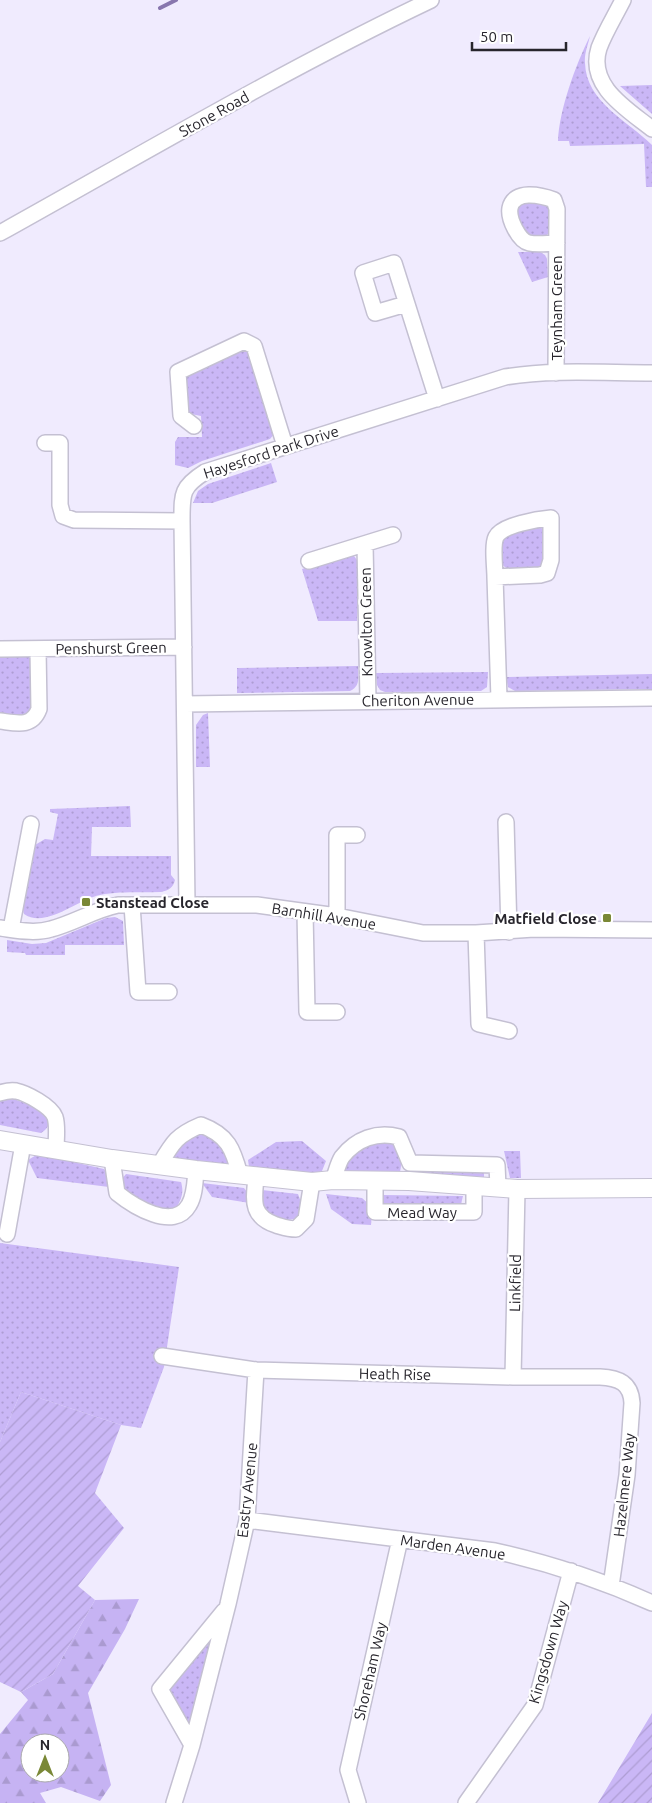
<svg xmlns="http://www.w3.org/2000/svg" width="652" height="1803" font-family="Ubuntu,sans-serif">
	<defs>
		<pattern id="grass-dots" width="8" height="8" patternUnits="userSpaceOnUse" patternTransform="scale(1.25)"><rect width="8" height="8" fill="#cab7f6"/><path d="M2 2h.1M6 6h.1" fill="none" stroke="#ae9dd3" stroke-width="1.8" stroke-linecap="round"/></pattern>
		<pattern id="forest-firs" width="22" height="20" patternUnits="userSpaceOnUse" patternTransform="scale(1.25)"><rect width="22" height="20" fill="#c6b3f3"/><path d="M5 1l3.5 6h-7zM16 11l3.5 6h-7z" fill="#aa9ad0"/></pattern>
		<pattern id="garden-furrows" width="10" height="10" patternUnits="userSpaceOnUse" patternTransform="scale(1.25)"><rect width="10" height="10" fill="#cab7f6"/><path d="M-1 1l2-2M0 10L10 0M9 11l2-2" fill="none" stroke="#ae9dd3"/></pattern>
	</defs>
	<rect width="100%" height="100%" fill="#f0ebfe"/>
	<!-- grass -->
	<path fill="url(#grass-dots)" d="M590 36C588 45 584 54 585 63 586 102 628 121 652 145V187H646L644 144 570 146 569 141H558C559 110 576 64 590 36Z
		M652 85V114L620 86Z
		M523 202H543L550 208C551 232 555 240 526 236L516 216 518 205Z
		M518 252H540L545 255 547 259 548 277 532 282Z
		M241 350 247 351 252 358 275 433 270 439 202 461 188 468 175 465V442L178 437H202L201 416 191 414 187 410 184 382 186 375Z
		M271 463 277 482 212 503H193L198 491 208 484Z
		M538 526 543 529 546 536 544 566C536 571 508 574 502 564 499 559 501 547 501 541L506 535Z
		M346 555 354 556 360 564 357 621H318L302 569Z
		M0 654 27 655 32 660 35 707 28 717 0 716Z
		M358 666C358 677 361 686 350 691L237 693V668Z
		M488 672 487 687 481 691 385 692 380 690 377 685 376 673Z
		M652 674V689L515 691 508 687 506 677Z
		M208 713 210 767H196V725L203 715Z
		M130 806 131 827H92L91 856H171V875L175 880C173 888 169 890 161 892 141 893 119 891 100 895 78 899 46 929 24 914L23 910 35 845 45 839 53 840 58 814 50 812V809Z
		M115 917 123 921 124 945H65V955H26L25 953 7 952V940L32 944 46 943 106 918Z
		M14 1099 35 1107 47 1115C50 1124 49 1128 41 1133L0 1125V1100Z
		M201 1134C216 1140 232 1150 227 1169L174 1159 176 1148 187 1139Z
		M302 1141 326 1161 322 1171 315 1174 249 1167 248 1160 276 1142Z
		M374 1141C379 1141 385 1140 390 1141 405 1145 402 1165 399 1176L343 1175 344 1163 348 1156Z
		M504 1151H520L521 1178H510Z
		M38 1154 104 1169 117 1188 37 1178 28 1160Z
		M418 1169 484 1170V1177L417 1175Z
		M126 1174 181 1182C184 1192 182 1199 176 1208L163 1210 121 1190 120 1181Z
		M202 1183 244 1188 256 1204 212 1197Z
		M262 1190 298 1194 301 1202 300 1215C290 1225 272 1218 262 1212Z
		M326 1194 362 1198 379 1213H372L371 1225 352 1224 331 1209Z
		M382 1195 463 1196 461 1204H383Z
		M0 1243 179 1267 164 1367 141 1428 121 1425 21 1392 0 1442Z
		M213 1635 191 1728 169 1689Z"/>
	<!-- forest -->
	<path fill="url(#forest-firs)" fill-rule="evenodd" d="M139 1599 125 1629 88 1693 111 1785 100 1801 61 1787 40 1793 46 1803H0V1734L28 1700 21 1692 53 1674 95 1600ZM30 1743H60V1773H30Z"/>
	<!-- garden -->
	<path fill="url(#garden-furrows)" d="M21 1392 121 1425 95 1493 124 1528 78 1586 95 1600 53 1674 21 1692 0 1682V1442Z
		M652 1713V1803H598Z"/>
	<g fill="none" stroke-linecap="round" stroke-linejoin="round">
		<!-- stream -->
		<path stroke="#8876ae" stroke-width="4" d="M160 8 176 0"/>
		<!-- minor casing -->
		<g stroke="#c4c0d2" stroke-width="18">
			<path id="minor" d="M623 0C615 16 605 32 599 48 587 86 627 109 652 129
				M0 233C142 154 284 70 431 0
				M406 304 375 313 363 273 394 263 437 399
				M556 373 557 209 554 200C541 195 514 189 510 208 508 219 519 241 529 243 538 245 548 243 557 243
				M194 426 181 416 178 372 244 341 254 346 285 446
				M45 443H60V505L63 516 74 520 182 521
				M365 544 368 701
				M309 561 393 535
				M495 577C495 568 492 545 496 537 502 525 538 519 551 518V560L547 573 540 575 495 577 499 699
				M0 649 184 647
				M185 704 652 698
				M0 721C16 723 32 728 39 709L38 649
				M506 822 509 932
				M132 905 138 992H169
				M187 905 182 521C182 494 181 487 205 472L505 377C553 369 604 373 652 373
				M305 912 307 1012H337
				M337 916V835H357
				M0 928C16 930 35 934 51 929 74 923 94 910 118 905H257L337 916 423 933H476L534 929 652 930
				M11 929 31 824
				M476 933 479 1024 509 1031
				M0 1093C6 1091 10 1090 16 1091 26 1093 51 1106 55 1117 58 1126 56 1139 56 1149
				M112 1159 117 1193C133 1206 174 1232 189 1205 195 1195 195 1181 196 1170
				M160 1164C173 1142 177 1135 201 1125 228 1135 233 1149 240 1175
				M256 1177C254 1200 250 1216 276 1225 283 1227 288 1229 296 1229L306 1219 312 1182
				M333 1180C336 1173 338 1163 342 1157 356 1139 377 1131 399 1137L410 1163 497 1165 498 1187
				M375 1180V1212H474V1185
				M7 1234 23 1144
				M162 1356 256 1370 513 1377H600C619 1378 631 1383 632 1403L627 1475 611 1586
				M513 1377 517 1189
				M247 1520 495 1551C549 1563 601 1580 652 1603
				M192 1745 160 1689 224 1611
				M174 1803 192 1745 228 1604 247 1520 256 1370
				M358 1803 348 1770 400 1539
				M466 1803 535 1705 571 1571"/>
		</g>
		<!-- tertiary casing -->
		<g stroke="#c4c0d2" stroke-width="20">
			<path id="tertiary" d="M0 1140 112 1159 196 1170 312 1182 333 1180 409 1181 517 1189 652 1188"/>
		</g>
		<!-- minor -->
		<use href="#minor" stroke="#fff" stroke-width="15"/>
		<!-- tertiary -->
		<use href="#tertiary" stroke="#fff" stroke-width="18"/>
	</g>
	<!-- markers -->
	<g fill="#7a8836" stroke="#fff" stroke-width="2">
		<rect x="81" y="897" width="10" height="10" rx="2.5"/>
		<rect x="602" y="913" width="10" height="10" rx="2.5"/>
	</g>
	<g text-anchor="middle" dominant-baseline="central" stroke-width="4.5" stroke-linejoin="round" paint-order="stroke">
		<!-- street labels -->
		<g font-size="15" fill="#27252c" stroke="#fff">
			<text transform="translate(214 114) rotate(-29)">Stone Road</text>
			<text transform="translate(556 308) rotate(-90)">Teynham Green</text>
			<text transform="translate(271 452) rotate(-18)">Hayesford Park Drive</text>
			<text transform="translate(366 622) rotate(-91)">Knowlton Green</text>
			<text transform="translate(111 648) rotate(-1)">Penshurst Green</text>
			<text transform="translate(418 700) rotate(-1)">Cheriton Avenue</text>
			<text transform="translate(324 916) rotate(9)">Barnhill Avenue</text>
			<text x="422" y="1212">Mead Way</text>
			<text transform="translate(515 1283) rotate(-89)">Linkfield</text>
			<text transform="translate(395 1374) rotate(1)">Heath Rise</text>
			<text transform="translate(624 1485) rotate(-84)">Hazelmere Way</text>
			<text transform="translate(247 1490) rotate(-84)">Eastry Avenue</text>
			<text transform="translate(453 1547) rotate(8)">Marden Avenue</text>
			<text transform="translate(548 1652) rotate(-74)">Kingsdown Way</text>
			<text transform="translate(370 1671) rotate(-77)">Shoreham Way</text>
		</g>
		<!-- poi labels -->
		<g font-size="15" font-weight="bold" fill="#27252c" stroke="#fff" text-anchor="start">
			<text x="96" y="902">Stanstead Close</text>
			<text x="597" y="918" text-anchor="end">Matfield Close</text>
		</g>
	</g>
	<!-- north arrow -->
	<g transform="translate(45 1758)"><circle r="24" fill="#ffffff" stroke="#a9a8ab"/>
	<path d="M0-4L9 19L0 12L-9 19Z" fill="#7a8836"/>
	<text y="-8" font-size="14" font-weight="bold" text-anchor="middle" fill="#27252c">N</text>
	</g>
	<!-- scale -->
	<path d="M472 42v8h94v-8" fill="none" stroke="#27252c" stroke-width="2.5"/>
	<text x="480" y="42" font-size="15" fill="#27252c" stroke="#ffffff" stroke-width="4" paint-order="stroke">50 m</text>
</svg>
